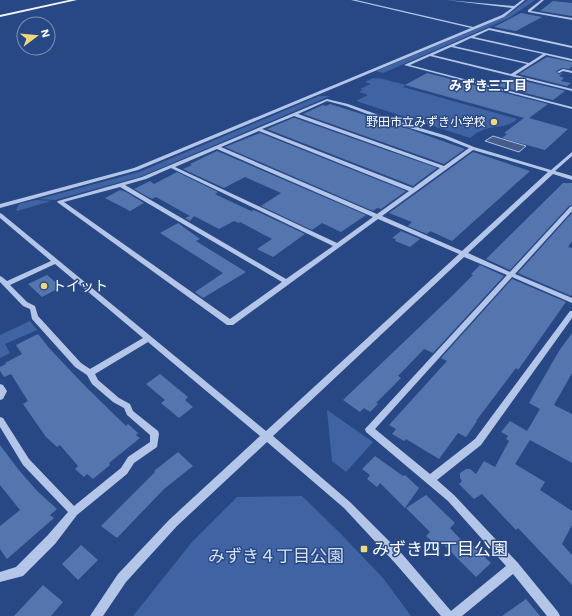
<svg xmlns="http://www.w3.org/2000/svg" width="572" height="616" font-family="'Work Sans','Noto Sans JP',sans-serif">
	<rect width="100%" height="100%" fill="#284885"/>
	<!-- green -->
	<path fill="#4063a3" d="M528 0H535L509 18 383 73 376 71 506 16Z
		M373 78 383 79 406 85 403 87 517 119C505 130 494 124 481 131 477 132 473 136 470 138L356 101 368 95 359 92 363 90 360 89 371 84 365 82Z
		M319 96H330L142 176 55 200 39 199 139 172Z
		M35 200 51 201 17 211 16 210 19 204Z
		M30 321 37 330 5 344 10 353 0 358V335Z
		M327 410 373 442 346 472 332 461Z
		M302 496 340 533 383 578 411 616H133L192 542 237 497Z"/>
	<!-- water -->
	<path fill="#475d89" stroke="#a8bfe7" d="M493 136 526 146 519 152 485 141Z"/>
	<!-- building -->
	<path fill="#5575ae" d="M553 1 572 3V16L540 11Z
		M521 13 542 17 516 31 494 27Z
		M547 57 572 62V66L569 69 562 68 556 71 558 74 563 73 559 76 564 78 561 81 571 83 567 86 519 74Z
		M427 73 548 104 529 118 568 129 545 150 502 138 507 134 504 133 524 118 405 85Z
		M511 78 562 90 565 91 553 100 497 86Z
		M330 104 409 129 465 149 444 164 303 114 323 105 326 106Z
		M293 118H295L437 168 413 186 267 129Z
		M260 133 406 191 381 209 377 208 373 211 225 147Z
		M217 151 366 215 341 232 322 223 312 230 261 206 281 193 245 177 224 188 183 169 192 165 190 164Z
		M473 152 530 171 452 241 430 231 427 234 408 226 412 222 389 213Z
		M177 172 218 192 215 194 251 211 254 210 305 234 273 257 257 249 272 239 240 222 239 223 234 221 219 229 194 216 190 221 185 218 190 216 156 197 152 199 134 189 150 181 154 184Z
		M563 183H572V205L569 206 510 270 486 259Z
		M120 190 126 192 144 203 130 211 105 198Z
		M572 213V241L568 247 572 248V294L571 296 518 273Z
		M178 223 200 239 196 241 246 272 203 298 195 292 223 273 160 233Z
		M401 231 420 239 410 247 395 241 396 239 392 238Z
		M480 265 504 276 433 353 424 349 398 376 401 378 376 403 378 404 370 412 364 408 360 412 343 400 452 296 473 275 471 274Z
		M47 275 61 287 42 297 28 284Z
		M512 279 566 302 518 370 516 368 476 421H477L466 437 458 433 439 459 406 439 404 441 392 434 396 429 389 425 447 361 441 358Z
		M572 333V373L554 405 572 414V463L530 440 515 464 545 482 540 490 572 511V525L562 544 572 555V585L518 528 516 530 482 494 474 499 459 484 462 481 460 478V473L466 469H470L476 474 484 461 495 467 509 441 506 439 508 436 501 432 510 421 527 431 540 409 529 403 559 351Z
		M38 334 49 348 86 387 126 426 128 424 138 433 136 435 140 438 109 463 110 465 93 479 87 474 84 477 75 469 78 466 60 445 57 447 46 437 23 404 28 401 11 374 4 377 0 371V367L6 364 5 363 22 354 16 345Z
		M160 374 188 397 185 400 193 407 179 418 161 403 165 400 146 384Z
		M0 445 18 469 37 491 57 509 50 515 54 518 7 559 0 549V526L20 510 0 485Z
		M178 452 193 466 164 489 117 538 101 526 155 472 154 471Z
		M375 456 403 476 405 475 419 488 405 508 380 483 377 487 367 479 370 475 362 469Z
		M426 495 455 523 450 528 466 545 469 542 491 563 476 577 442 543 438 547 426 536 430 532 406 508Z
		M81 545 98 560 78 580 62 564Z
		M43 585 63 602 51 616H14Z
		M526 599 540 616H502Z"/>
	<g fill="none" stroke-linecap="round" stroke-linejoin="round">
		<!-- minor -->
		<path fill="#b3c6e7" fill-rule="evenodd" d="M351 0H356L473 27 502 15 512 8 446 0 514 6 522 0H525L504 17 138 170 0 208V204L134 168 471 28Z
			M541 0H544L531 11 572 18V20L528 12V10Z
			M489 28 572 46V48L489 30 474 37 572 59V61L546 55 515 75 572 89V91L430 56 410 65 572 107V109L404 65ZM471 38 543 54 529 63 454 46ZM451 47 527 64 511 74 433 55Z
			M563 69 572 71V73L563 71 559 73 557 72Z
			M327 99 348 104 387 118 447 136 474 147 551 170 572 152V156L555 171 572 176V180L553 174 468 253 510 272 570 207 572 206V211L515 274 572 298V303L512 277 375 429 430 474 475 439 570 311H572V318L481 445 437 480 454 495 518 563 558 612 560 616H547L513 574 462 616H441L395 563 344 508 267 442 177 526 126 582 103 616H90L118 574 169 520 260 436 148 342 95 374 98 380 119 398 130 404 133 411 158 431 159 434 157 447 134 463 127 474 77 515 55 544 23 576 0 582V572L16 567 47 536 68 512 23 465 0 427V417L3 418 29 459 74 506 121 468 128 457 150 442V435L127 415 124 408 113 402 92 384 87 375 75 367 32 319 30 309 23 306 0 282V276L2 277 7 281 51 261 0 218V213L2 214 266 431 459 254 378 219 233 325H227L57 202 58 201 142 177ZM327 101 346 106 383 120 443 138 469 148 444 166 298 114ZM294 116 440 168 413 188 262 129ZM259 131 409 191 377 214 221 147ZM217 149 373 217 337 243 175 167ZM473 150 548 172 462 251 382 216ZM171 168 333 246 286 279 125 185 146 179ZM120 187 282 282 230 319 64 202ZM464 257 507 275 365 429 366 432 448 501 506 566 451 611 403 555 350 502 273 436ZM55 264 143 338 90 369 81 363 38 316 35 306 27 302 10 285Z
			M0 384 3 385 7 391 3 399 0 400Z"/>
		<!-- major -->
		<path fill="#f4f7fe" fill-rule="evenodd" d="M69 0H77L0 17V15Z"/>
	</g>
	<!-- markers -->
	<g fill="#efd879" stroke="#284885" stroke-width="1.5">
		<circle cx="494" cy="122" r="4"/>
		<circle cx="44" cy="286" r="4"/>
		<rect x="360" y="545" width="8" height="8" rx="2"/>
	</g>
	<g text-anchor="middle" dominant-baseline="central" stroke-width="3" stroke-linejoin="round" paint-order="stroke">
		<!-- far-poi labels -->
		<g font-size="12" fill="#fff" stroke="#284885" text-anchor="end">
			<text x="486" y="122">野田市立みずき小学校</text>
		</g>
		<!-- far-neighbourhood labels -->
		<g font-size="13" font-weight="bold" fill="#fff" stroke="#284885">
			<text x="488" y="85">みずき三丁目</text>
		</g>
		<!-- poi labels -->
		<g font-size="14" fill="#fff" stroke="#284885" text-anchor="start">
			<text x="52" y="286">トイット</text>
		</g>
		<!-- near-poi labels -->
		<g font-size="17" fill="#fff" stroke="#284885" text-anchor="start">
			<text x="372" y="549">みずき四丁目公園</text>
		</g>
		<!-- near-park labels -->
		<g font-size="17" fill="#d6e2f6" stroke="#284885">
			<text x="276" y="556">みずき４丁目公園</text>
		</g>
	</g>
	<!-- north arrow -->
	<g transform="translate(36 36) rotate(74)"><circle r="19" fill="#284885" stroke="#7e91b6"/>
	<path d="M0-3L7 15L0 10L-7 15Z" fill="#efd879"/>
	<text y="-6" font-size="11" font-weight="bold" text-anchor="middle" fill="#ffffff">N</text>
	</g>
</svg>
